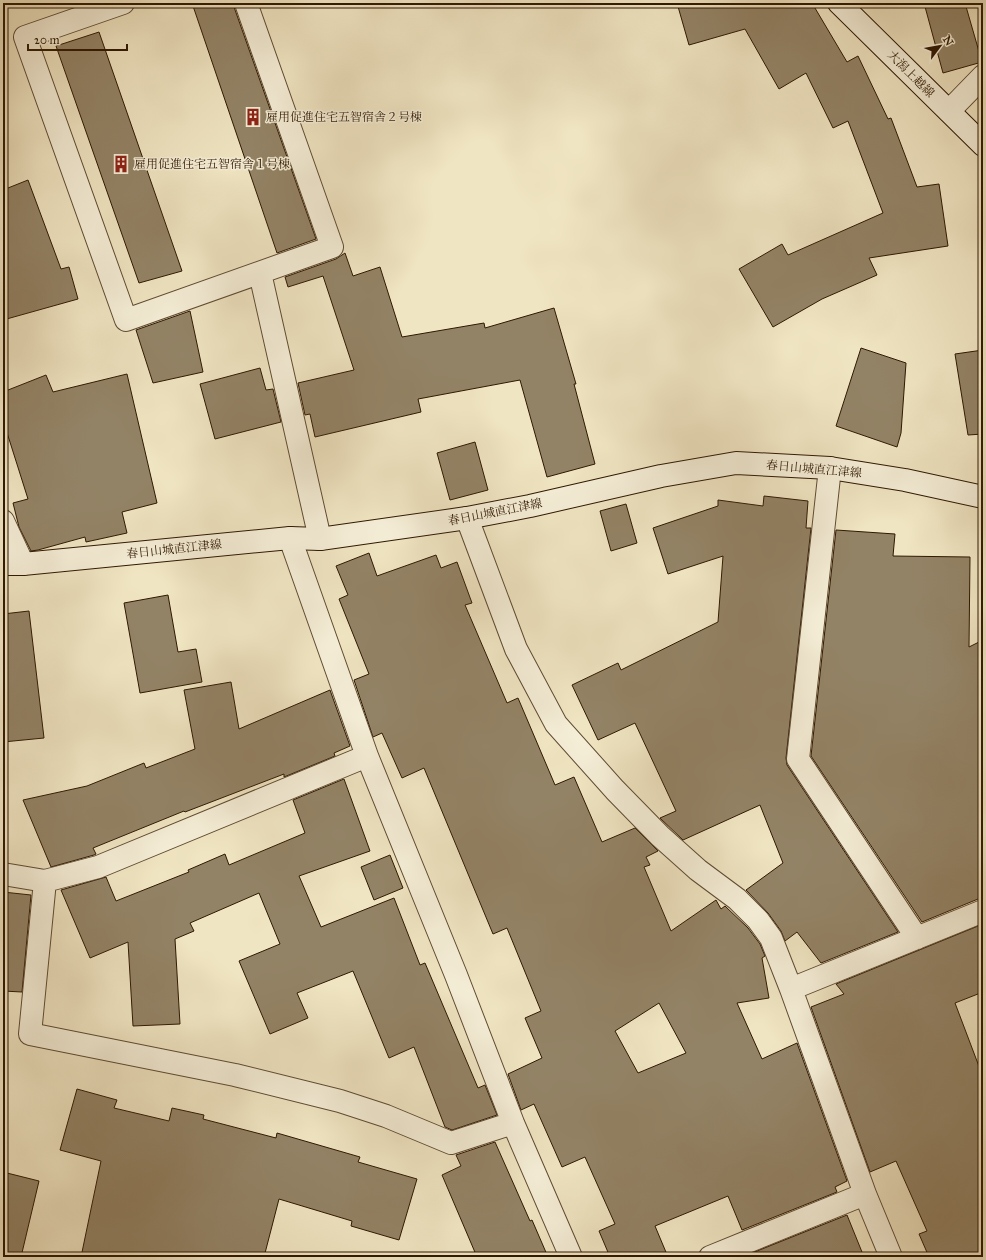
<svg xmlns="http://www.w3.org/2000/svg" width="986" height="1260" font-family="'IM FELL Great Primer','Noto Serif JP',serif">
	<rect width="100%" height="100%" fill="#f0e5c2"/>
	<filter id="stains"><feTurbulence type="fractalNoise" baseFrequency=".005" numOctaves="4"/><feColorMatrix values="0 0 0 0 .2 0 0 0 0 .09 0 0 0 0 .02 0 0 0 .5 -.17"/></filter>
	<radialGradient id="worn" r=".72"><stop offset=".6" stop-color="#630" stop-opacity="0"/><stop offset="1" stop-color="#630" stop-opacity=".3"/></radialGradient>
	<!-- building -->
	<path fill="#938366" stroke="#2f1802" fill-rule="evenodd" d="M192 3H234V7L316 239 277 253Z
		M677 3H812L847 62 858 56 888 119 891 118 917 187 939 184 948 246 869 258 877 275 822 299 773 327 739 269 782 244 788 255 883 213 848 121 833 128 806 73 779 89 745 29 689 45Z
		M924 3H965L982 62 943 73Z
		M99 32 182 271 139 283 56 46Z
		M28 180 61 269 69 267 78 299 3 320V190Z
		M345 253 353 276 380 267 402 337 484 323 485 328 554 308 576 384H574L595 464 547 477 520 380 418 399 421 412 315 437 310 414 305 415 298 383 354 370 323 276 288 287 285 277 336 259Z
		M190 311 203 372 153 383 136 330Z
		M861 348 906 363 901 433 897 447 836 426Z
		M983 350V434L968 435 955 354Z
		M260 368 266 390 273 389 281 422 215 439 200 384Z
		M127 374 157 503 122 512 127 533 86 542 85 537 38 550 31 551 19 527 13 503 28 499 3 420V392L46 375 53 392Z
		M475 442 488 490 450 500 437 453Z
		M764 496 808 501 806 528H811L786 758 787 765 898 932 821 963 797 932 785 941 781 931 768 913 746 890 783 863 760 805 683 840 660 818 676 811 635 723 598 740 572 685 618 663 621 670 718 622 723 556 668 574 653 528 718 506V500L763 506Z
		M626 504 637 543 611 551 600 511Z
		M836 530 895 534 893 556 970 557 969 647 983 640V899H978L922 922 811 756Z
		M369 553 377 576 436 555 441 568 457 562 472 603 465 605 507 703 518 698 555 785 574 777 602 842 635 828 658 851 646 857 650 865 644 867 671 931 716 900 721 909 725 906 748 928 760 944 765 956 762 958 769 998 737 1003 762 1059 797 1043 847 1181 835 1187 837 1192 742 1230 728 1196 655 1226 668 1257H610L599 1231 615 1224 585 1157 562 1167 534 1104 521 1110 508 1074 542 1058 525 1018 541 1011 507 928 493 934 424 768 402 778 382 733 373 737 354 680 369 674 339 599 348 595 336 566ZM659 1003 686 1053 638 1073 615 1031Z
		M168 595 178 652 196 649 202 682 140 693 124 603Z
		M29 611 44 738 3 742V614Z
		M231 682 239 729 330 690 350 746 334 753 335 756 284 777V774L185 812 184 811 93 848 96 854 94 855 51 867 23 800 87 786 144 763 146 768 195 749 184 690Z
		M344 779 370 851 299 876 321 927 394 898 420 965 425 963 478 1088 485 1085 497 1115 452 1130 445 1127 414 1047 389 1058 353 971 297 993 308 1018 270 1034 239 961 280 944 259 893 190 923 194 931 175 939 180 1024 133 1026 128 942 90 958 61 890 106 877 116 901 189 872 188 870 225 854 229 865 305 833 293 800Z
		M390 855 403 888 374 900 361 867Z
		M3 892 31 895 22 992 3 991Z
		M983 924V992L955 1003 983 1077V1253L972 1257H929L919 1234 927 1231 896 1161 870 1172 811 1007 844 994 836 984Z
		M77 1089 117 1100 114 1108 169 1121 172 1108 204 1115 203 1119 276 1138 277 1133 360 1157 358 1162 417 1179 399 1240 351 1226 352 1221 279 1199 264 1257H81L101 1161 60 1150Z
		M495 1142 530 1221 532 1220 548 1257H477L442 1175 461 1166 456 1155Z
		M3 1172 39 1181 21 1257H3Z
		M847 1215 864 1257H754L752 1253Z"/>
	<g fill="none" stroke-linecap="round" stroke-linejoin="round">
		<!-- minor casing -->
		<g stroke="#5f4b32" stroke-width="24">
			<path id="minor" d="M123 3 25 37 126 320 332 247 246 3
				M949 111 983 76
				M260 273 320 539
				M830 468 798 759 917 938
				M467 518 516 649 556 724 615 790 660 836 698 870 737 899 758 920 771 938 791 989 865 1194 891 1257
				M3 521 23 564
				M290 538 367 756 456 975 513 1123 571 1257
				M3 874 45 881 98 867 367 756
				M45 881 30 1034 235 1075 340 1101 386 1116 451 1143 513 1123
				M791 989 983 911
				M710 1257 865 1194"/>
		</g>
		<!-- secondary casing -->
		<g stroke="#2f1802" stroke-width="24">
			<path id="secondary" d="M839 3 983 145
				M3 564H23L290 538 320 539 467 518 530 506 661 476 736 463 830 468 905 480 983 497"/>
		</g>
		<!-- minor -->
		<use href="#minor" stroke="#f5eed7" stroke-width="22"/>
		<!-- secondary -->
		<use href="#secondary" stroke="#f5eed7" stroke-width="22"/>
	</g>
	<!-- icons -->
	<defs>
		<g id="building-bare" transform="scale(1.38)"><path d="M-4-6H4V6H1V3H-1V6H-4ZM-2.5-4.3h1.7v1.8h-1.7ZM.8-4.3h1.7v1.8H.8ZM-2.5-1h1.7V.8h-1.7ZM.8-1h1.7V.8H.8Z" fill="#8f2418" stroke="#f5eed7" stroke-width="2.5" paint-order="stroke"/></g>
	</defs>
	<g fill-rule="evenodd">
		<use href="#building-bare" x="253" y="117"/>
		<use href="#building-bare" x="121" y="164"/>
	</g>
	<g text-anchor="middle" dominant-baseline="central" stroke-width="3" stroke-linejoin="round" paint-order="stroke">
		<!-- street labels -->
		<g font-size="12" fill="#2f1802" stroke="#f5eed7">
			<text transform="translate(911 74) rotate(45)">大潟上越線</text>
			<text transform="translate(814 469) rotate(5)">春日山城直江津線</text>
			<text transform="translate(495 512) rotate(-11)">春日山城直江津線</text>
			<text transform="translate(174 549) rotate(-6)">春日山城直江津線</text>
		</g>
		<!-- poi labels -->
		<g font-size="12" fill="#2f1802" stroke="#f5eed7" text-anchor="start">
			<text x="266" y="117">雇用促進住宅五智宿舎２号棟</text>
			<text x="134" y="164">雇用促進住宅五智宿舎１号棟</text>
		</g>
	</g>
	<!-- margin -->
	<rect width="986" height="1260" fill="none" stroke="#f0e5c2" stroke-width="16"/>
	<rect x="4" y="4" width="978" height="1252" fill="none" stroke="#2f1802" stroke-width="2"/>
	<rect x="8" y="8" width="970" height="1244" fill="none" stroke="#2f1802"/>
	<!-- north arrow -->
	<g transform="translate(940 46) rotate(58)" stroke="#f5eed7" stroke-width="3" paint-order="stroke">
	<path d="M0-3L7 15L0 10L-7 15Z" fill="#2f1802"/>
	<text y="-6" font-size="11" font-weight="bold" text-anchor="middle" fill="#2f1802">N</text>
	</g>
	<!-- scale -->
	<path d="M28 44v6h99v-6" fill="none" stroke="#2f1802" stroke-width="2"/>
	<text x="34" y="44" font-size="12" fill="#2f1802" stroke="#f5eed7" stroke-width="3" paint-order="stroke">20 m</text>
	<rect width="100%" height="100%" filter="url(#stains)"/>
	<rect width="100%" height="100%" fill="url(#worn)"/>
</svg>
